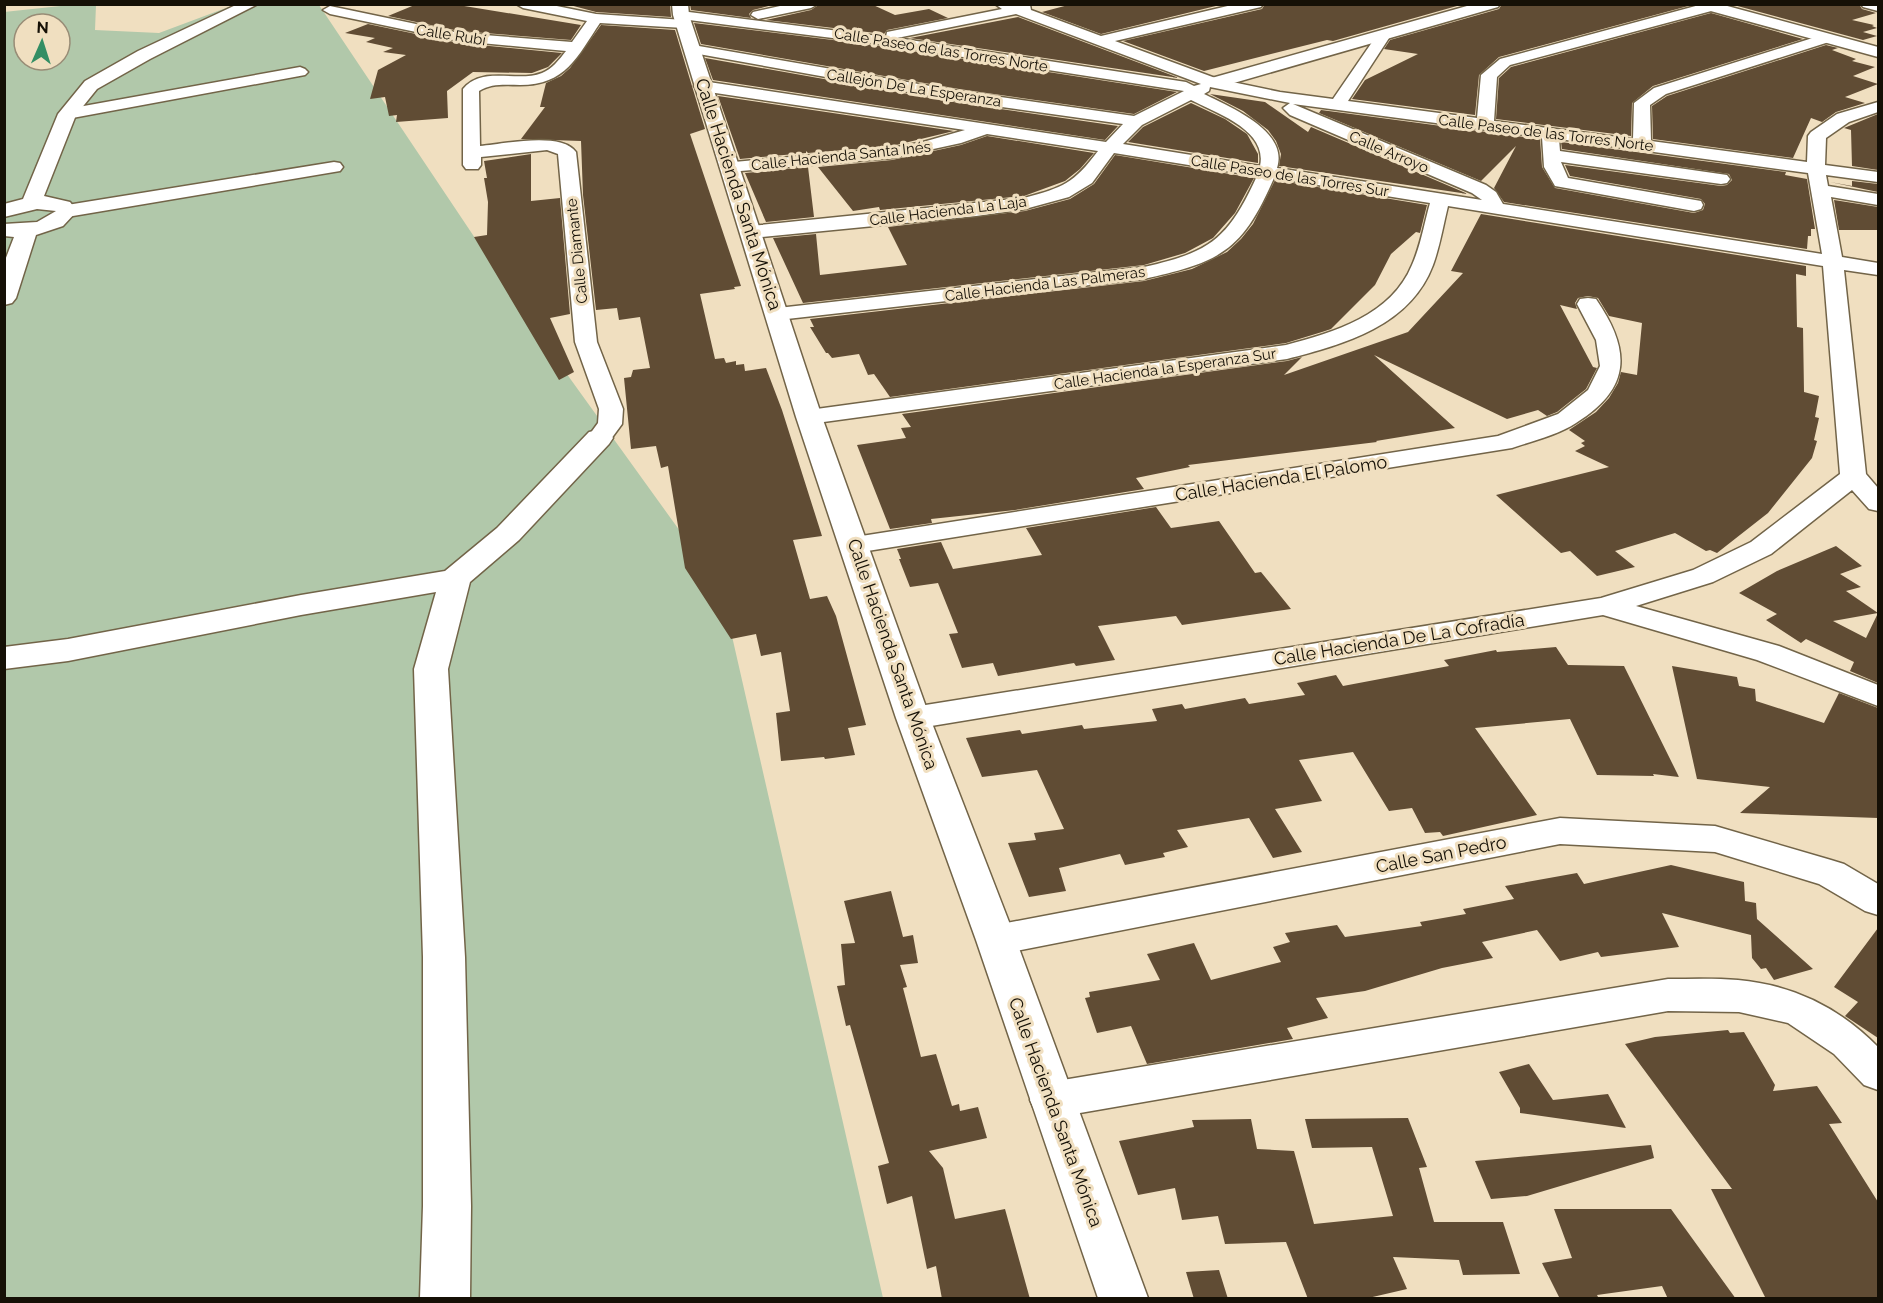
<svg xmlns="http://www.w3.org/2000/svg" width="1883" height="1303" font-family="Raleway,sans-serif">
	<rect width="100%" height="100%" fill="#f0dfc0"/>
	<!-- green -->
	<path fill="#b1c8aa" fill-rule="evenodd" d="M70 5H96L95 30 159 33 234 5H319L556 359 721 588 883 1298H5L4 12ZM24 24H60V60H24Z"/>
	<!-- building -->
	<path fill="#604c34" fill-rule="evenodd" d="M417 4H452L581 25 571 40 459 31 388 16Z
		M566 4H670L671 17 596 12Z
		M690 4H776L753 10 749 14 751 18 691 10Z
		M820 4H871L895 15 929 9 948 18 887 30 884 34 766 20 811 10Z
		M1072 4H1224L1101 34 1042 12Z
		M1265 4H1464L1333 41 1327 40 1204 71 1123 41 1262 9Z
		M1502 4H1692V5L1499 57 1479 75 1475 115 1352 99 1365 80 1418 54 1384 49 1390 40 1499 9Z
		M1730 4H1859L1862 9 1876 13 1852 20 1874 25 1872 26 1877 28 1863 32 1877 36 1863 40Z
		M1711 13 1803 39 1653 86 1632 103 1631 136 1496 119 1499 78 1511 67Z
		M1018 17 1179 78 910 38Z
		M694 23 873 45 1177 92 1134 114 959 89 701 44Z
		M368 24 459 43 562 53 548 67 532 73 473 72 447 91 448 118 396 122 397 115 389 116 385 97 370 99 378 70 406 55 383 52 393 48 366 42 375 38 345 33Z
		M601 25 675 30 705 129 690 134 741 286 734 287 735 289 700 294 715 359 724 358 726 363 736 361V365L744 364 745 371 766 368 782 410 822 536 793 540 810 599 827 596 836 616 866 725 848 728 855 755 825 759 824 757 781 761 776 713 790 711 781 652 761 656 756 634 731 639 685 568 668 466 661 468 656 446 631 449 624 378 631 377 633 370 650 368 640 317 619 320 617 308 596 310 583 195 581 141 521 139 545 107H540L546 83 561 76 570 68Z
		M1826 45 1838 48 1832 50 1856 59 1852 61 1875 67 1853 76 1878 84 1845 97 1865 103 1836 112 1822 122 1811 118 1793 158 1653 139 1652 106 1667 96Z
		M705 58 959 103 1118 126 1105 140 713 80Z
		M1210 94 1265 102 1308 132 1311 127 1468 194 1279 166 1281 154 1276 141 1268 130 1243 111Z
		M718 96 954 131 892 146 808 153 806 151V153L740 159Z
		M1191 103 1225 119 1247 134 1258 154V163L1128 142 1143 127Z
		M1321 110 1540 139 1542 167 1555 188 1694 213 1703 210 1705 204 1701 199 1570 176 1565 165 1721 186 1727 185 1732 180 1729 174 1562 149 1561 142 1786 172 1785 175 1807 179 1815 229H1811V236H1808L1807 249 1504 202 1494 188 1516 146 1481 181 1319 113Z
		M1878 114V170L1852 166 1851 130 1844 128Z
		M987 136 1094 153 1080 169 1065 181 1024 196 880 210 879 207 853 211 818 167 892 160 961 145Z
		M531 154V201L560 198 570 314 550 318 574 372 559 380 474 237 487 235 488 202 484 178H487L484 161Z
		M1115 155 1254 178 1235 213 1213 238 1185 253 1144 265 803 303 773 238 816 234 820 275 907 265 888 227 1025 211 1070 199 1094 184Z
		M808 167 814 217 766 222 745 173Z
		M1275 180 1427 205 1420 233 1416 232 1391 254 1375 285 1331 329 1322 332 1286 343 890 397 874 374 868 375 859 354 832 358 828 353H826L810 327H814L810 319 1144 281 1192 269 1227 252 1241 239 1253 224Z
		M1852 181 1878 184V192L1830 182 1852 186Z
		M1834 200 1878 207V230H1839Z
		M1481 214 1806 266V276L1796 274 1797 327 1803 328 1804 392 1819 396 1815 417 1819 418 1814 440 1817 441 1812 458 1768 513 1717 553 1710 550 1706 551 1675 533 1615 551 1635 567 1597 576 1570 551 1561 553 1496 495 1609 467 1575 451 1585 446 1581 443 1585 441 1569 430 1596 412 1609 398 1618 383 1621 372 1637 375 1642 323 1609 316 1598 298 1588 296 1578 298 1575 303 1577 309 1560 305 1593 367 1597 368 1586 389 1557 412 1547 416 1538 410 1507 419 1374 355 1455 428 1376 441 1377 442 1188 465 1190 467 1136 478 1144 489 1015 510 931 519 932 523 890 529 857 445 906 438 901 428 911 427 902 414 1287 361 1302 357 1284 375 1408 332 1463 273 1451 271Z
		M1156 507 1171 528 1219 521 1255 573 1261 572 1291 609 1182 625 1176 616 1098 626 1115 660 1076 666 1074 663 998 676 993 663 962 668 949 634 958 633 938 583 910 587 899 559H901L897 549 941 542 953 569 1042 555 1026 528Z
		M1836 546 1862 566 1840 574 1861 587 1846 591 1878 613V683L1850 671 1854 662 1806 639 1801 643 1766 620 1777 614 1739 593 1777 571ZM1878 613 1866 638 1833 621Z
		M1556 647 1568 665 1624 666 1679 777 1653 774 1654 776 1597 775 1570 719 1475 728 1537 815 1443 836 1440 832 1425 833 1412 808 1389 811 1353 752 1299 760 1322 801 1275 809 1302 852 1273 858 1249 818 1177 830 1188 847 1163 853 1165 857 1125 865 1120 854 1059 868 1066 891 1029 897 1008 843 1036 840 1034 833 1064 829 1037 770 982 777 966 738 1020 730 1022 734 1082 725 1084 729 1157 721 1152 709 1182 704 1185 709 1245 698 1249 704 1305 695 1297 683 1336 675 1343 686 1449 666 1444 660 1496 650 1497 652Z
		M1672 666 1737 677 1739 686 1755 689 1756 701 1824 723 1839 693 1878 708V818L1740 813 1770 787 1697 779Z
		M1671 865 1744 882 1745 901 1756 903 1757 919 1813 969 1774 980 1766 968 1761 969 1752 958 1751 935 1662 913 1679 947 1601 957 1598 952 1560 961 1537 930 1482 942 1493 958 1442 968 1365 991 1316 998 1328 1018 1287 1028 1293 1039 1147 1064 1131 1026 1097 1033 1085 998 1090 997 1089 992 1160 980 1147 954 1194 943 1211 980 1281 962 1273 947 1290 942 1285 933 1337 925 1345 937 1422 926 1420 922 1466 914 1463 909 1514 899 1505 886 1577 873 1584 884Z
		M891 891 903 937 913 935 918 963 900 965 907 987 903 988 921 1057 936 1054 952 1106 959 1104 960 1111 978 1107 987 1138 929 1151 943 1168 955 1219 1005 1209 1030 1299H942L936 1266 927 1269 912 1196 887 1204 878 1166 889 1163 850 1025 846 1026 837 986 845 985 841 944 855 943 844 901Z
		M1878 928V1038L1845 1016 1858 1002 1834 987Z
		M1728 1030 1730 1033 1744 1032 1775 1085 1773 1091 1817 1086 1842 1123 1829 1124 1878 1202V1299H1766L1711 1189H1732L1625 1044 1655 1037Z
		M1529 1064 1553 1100 1608 1094 1626 1128 1520 1113V1108L1499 1072Z
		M1408 1118 1427 1167 1419 1168 1434 1222H1503L1520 1274 1463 1275 1459 1260 1393 1257 1407 1289 1364 1299H1308L1286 1242 1225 1244 1218 1216 1182 1220 1175 1188 1138 1195 1119 1141 1194 1127 1192 1120 1251 1119 1257 1149 1294 1151 1314 1224 1393 1216 1372 1147 1312 1148 1305 1119Z
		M1651 1145 1654 1158 1527 1196 1491 1199 1475 1161Z
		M1554 1209H1671L1736 1299H1668L1662 1286 1597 1295 1599 1299H1560L1542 1263 1572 1258Z
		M1219 1270 1228 1299H1194L1186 1272Z"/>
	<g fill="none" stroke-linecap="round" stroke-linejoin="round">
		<!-- minor casing -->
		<g stroke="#726448" stroke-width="3">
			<path id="minor" d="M516 4H547L596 14 684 20 691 24 684 28 600 23C577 57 566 85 520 85 506 85 492 83 479 91L480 146C504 144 561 131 576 152L597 342 623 409 622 424 608 443 599 445 590 443 587 438 598 423 599 409 575 342 558 154 547 150 481 157V165L478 169H466L463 165V89C482 65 517 83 542 73 552 69 559 60 566 51L459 41 330 14 323 10 330 6 459 33 572 42 587 21 523 8Z
				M789 4H818L811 8 758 19 751 15 753 12Z
				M995 4 1030 5 1031 10 1101 36 1236 4H1263L1261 7 1115 41 1218 79 1280 92 1333 99 1379 32 1384 31 1391 35 1348 101 1477 118 1481 75 1500 59 1703 4H1715L1717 7 1715 10 1510 65 1497 77 1494 121 1633 139 1634 103 1654 88 1822 35H1832L1834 38 1832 41 1666 94 1650 105 1651 141 1807 162 1808 136 1811 132 1837 114 1878 102V112L1849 122 1826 138 1825 165 1878 172V182L1826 175 1828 186 1878 194V205L1831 197 1842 257 1878 263V275L1844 270 1866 474 1878 488V511L1869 509 1852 490 1771 554 1713 582 1636 606 1779 646 1878 685V706L1757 660 1603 615 913 729 902 726 897 718 902 710 913 707 1601 598 1693 570 1751 542 1840 474 1823 266 1448 206C1443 226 1440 246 1433 265 1410 326 1345 344 1287 359L809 424 800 422 797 417 800 412 809 410 1286 345C1334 332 1391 316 1412 265 1421 245 1424 224 1430 203L1274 178C1242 252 1220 262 1144 279L778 320 770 319 767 314 770 309 778 308 1144 267C1211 252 1228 239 1257 176L1114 153 1092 183 1069 197 1025 209 976 216 751 238 744 236 741 232 744 228 751 226 1024 198C1064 187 1073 184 1098 151L987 134 961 143 892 158 729 172 723 171 720 167 723 163 892 148 923 142 965 130 702 91 696 89 694 86 696 83 702 81 1106 142 1123 124 959 101 693 53 686 49 688 46 693 45 959 91 1134 116 1184 91 873 43 681 19 674 15 676 12 681 11 886 37 887 32 1002 9ZM1016 14 1201 84 1194 86 1186 82 897 38ZM1210 87 1290 103 1283 108 1290 115 1472 193 1482 200 1277 168C1289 131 1230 107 1204 94L1209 91ZM1191 100C1216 113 1268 130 1260 166L1123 144 1142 125ZM1293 104 1542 137 1544 167 1555 186 1694 211 1701 209 1703 205 1701 201 1568 178 1561 162 1721 184 1727 183 1730 179 1727 175 1560 151 1559 139 1808 173 1822 254 1503 204 1496 192 1486 185Z
				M1861 4H1878V11L1863 7Z
				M300 67 305 69 308 72 305 75 67 119 59 114 67 109Z
				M334 162 340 163 343 167 340 171 67 217 60 215 58 211 60 207 67 205Z
				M1588 298 1596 299C1631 350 1632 388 1576 423 1558 435 1532 441 1512 448L855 553 845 551 841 545 845 539 855 537 1498 436 1558 414 1588 390 1600 366 1596 340 1577 304 1580 299Z
				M1560 818 1715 826 1831 860 1844 864 1878 884V915L1865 911 1819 884 1715 852 1560 844 996 955 983 950 977 940 983 930 996 925Z
				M1668 979C1691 979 1715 978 1738 980 1793 985 1840 1008 1878 1047V1090L1864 1085 1834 1054 1788 1023 1739 1012 1668 1011 1051 1118 1036 1113 1030 1100 1036 1087 1051 1082Z"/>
		</g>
		<!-- tertiary casing -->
		<g stroke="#726448" stroke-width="3">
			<path id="tertiary" d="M238 4H258L150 59 97 89 76 115 44 196 70 202 77 211 63 226 36 235 16 298 12 303 4 305V263L14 237 4 236V224L37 222 56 211 37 209 4 217V204L23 199 58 114 85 81 138 51Z
				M672 4H688L689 15 822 417 930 718 1016 940 1148 1298H1098L976 940 896 718 796 417 673 15Z
				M1474 4H1500L1498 7 1220 87H1208L1205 83 1208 79Z
				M599 430 609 432 613 438 609 444 519 540 470 582 448 669 465 957 471 1206 470 1298H420L423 1206V957L414 669 436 592 301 615 68 661 4 669V647L68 639 301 595 445 571 497 528 589 432Z"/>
		</g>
		<!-- secondary casing -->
		<g stroke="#726448" stroke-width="3">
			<path id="secondary" d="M1694 4H1720L1878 47V57L1696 7Z"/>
		</g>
		<!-- minor -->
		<use href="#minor" fill="#fff" fill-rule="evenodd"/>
		<!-- tertiary -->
		<use href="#tertiary" fill="#fff" fill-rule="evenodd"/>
		<!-- secondary -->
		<use href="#secondary" fill="#fff" fill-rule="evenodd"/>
	</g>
	<g text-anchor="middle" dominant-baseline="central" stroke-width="6" stroke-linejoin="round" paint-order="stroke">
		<!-- far-street labels -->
		<g font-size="15" fill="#151006" stroke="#f0dfc0">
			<text transform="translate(451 35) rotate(9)">Calle Rubí</text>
			<text transform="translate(941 50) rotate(9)">Calle Paseo de las Torres Norte</text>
			<text transform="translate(914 88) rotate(9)">Callejón De La Esperanza</text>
			<text transform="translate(1546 133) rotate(7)">Calle Paseo de las Torres Norte</text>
			<text transform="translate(1389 152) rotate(23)">Calle Arroyo</text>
			<text transform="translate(841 156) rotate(-6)">Calle Hacienda Santa Inés</text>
			<text transform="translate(1290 176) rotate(9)">Calle Paseo de las Torres Sur</text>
			<text transform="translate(948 211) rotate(-7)">Calle Hacienda La Laja</text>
			<text transform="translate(577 251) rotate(-96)">Calle Diamante</text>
			<text transform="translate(1045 284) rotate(-7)">Calle Hacienda Las Palmeras</text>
			<text transform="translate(1165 369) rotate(-8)">Calle Hacienda la Esperanza Sur</text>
		</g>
		<!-- street labels -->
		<g font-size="18" fill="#151006" stroke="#f0dfc0">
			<text transform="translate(739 194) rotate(72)">Calle Hacienda Santa Mónica</text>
			<text transform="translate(1281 478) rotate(-9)">Calle Hacienda El Palomo</text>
			<text transform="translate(1399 639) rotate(-9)">Calle Hacienda De La Cofradía</text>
			<text transform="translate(893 654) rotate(71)">Calle Hacienda Santa Mónica</text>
			<text transform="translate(1441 854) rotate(-11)">Calle San Pedro</text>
			<text transform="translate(1056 1112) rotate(70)">Calle Hacienda Santa Mónica</text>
		</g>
	</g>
	<!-- border -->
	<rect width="1883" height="1303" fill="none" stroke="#151006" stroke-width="12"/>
	<!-- north arrow -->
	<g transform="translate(42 42) rotate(3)"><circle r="28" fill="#f0dfc0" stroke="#988c76" stroke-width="1.5"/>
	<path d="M0-4.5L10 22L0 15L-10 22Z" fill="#338e64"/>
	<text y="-9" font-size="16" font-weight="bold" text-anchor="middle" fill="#151006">N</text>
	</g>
</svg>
